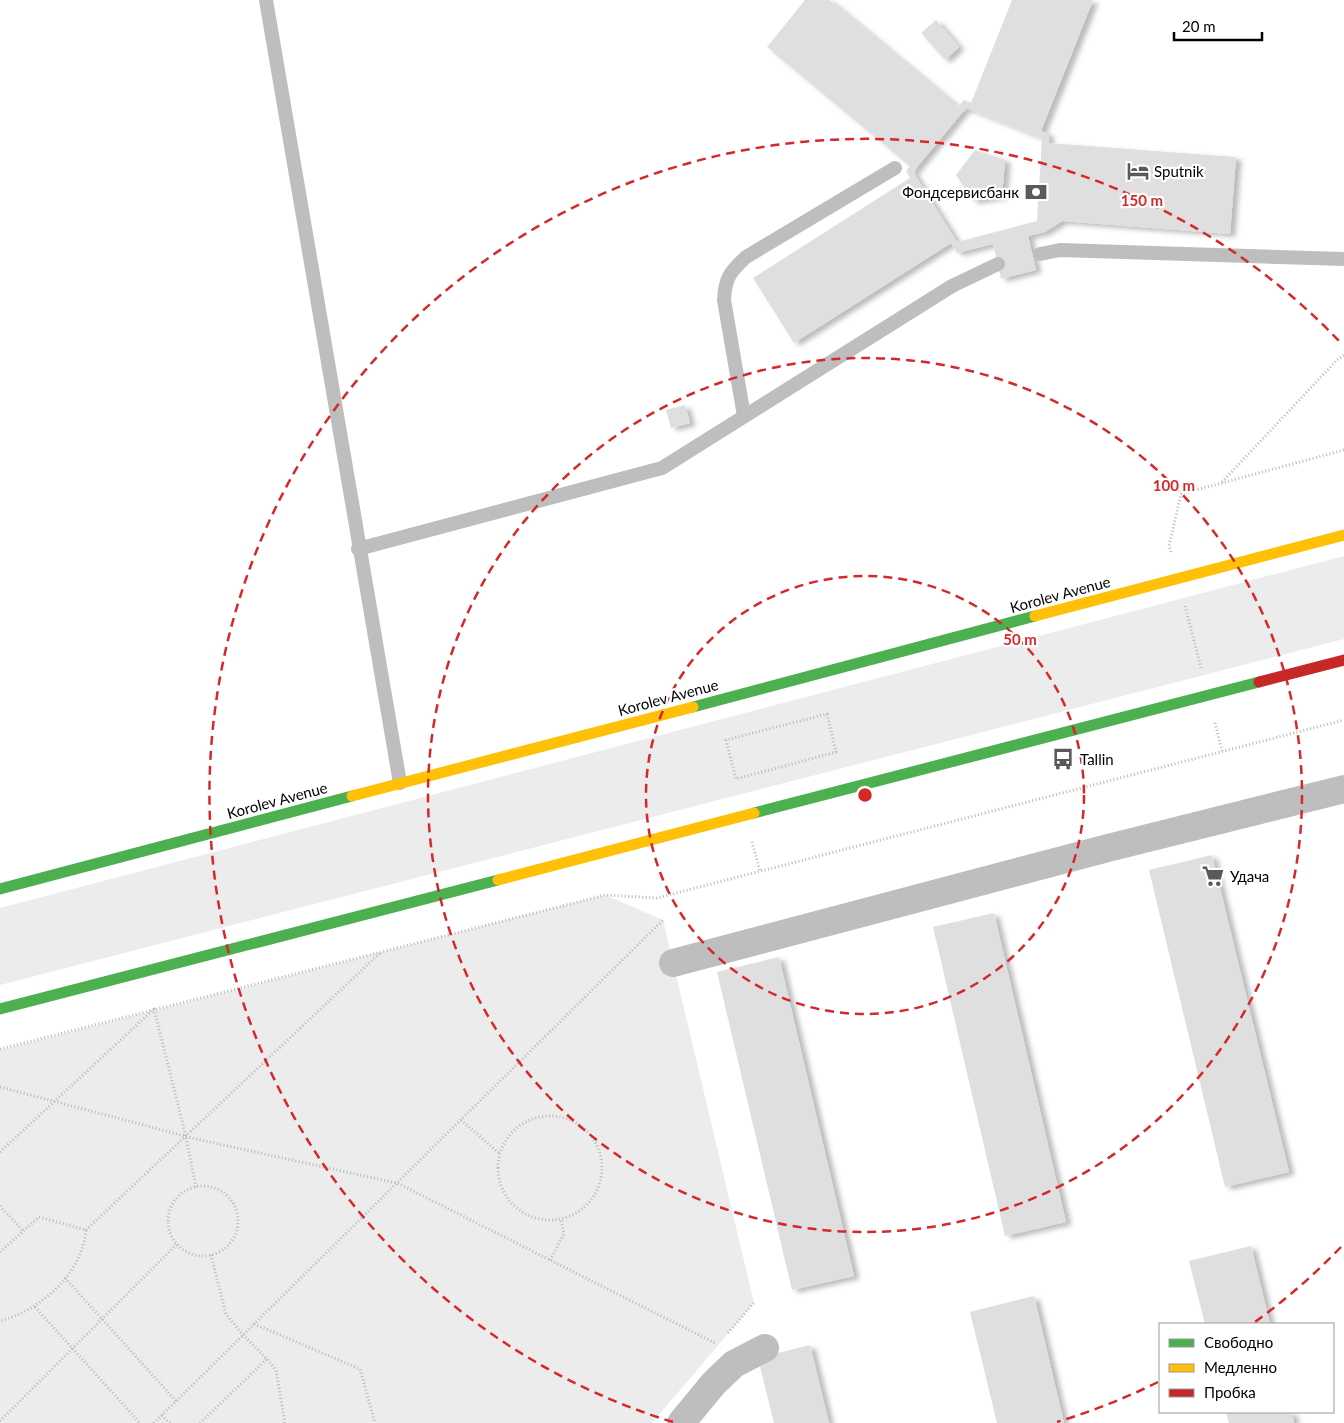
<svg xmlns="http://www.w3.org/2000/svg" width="1344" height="1423" font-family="Lato,sans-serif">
	<defs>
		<filter id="shadow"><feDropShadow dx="5.5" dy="3" stdDeviation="2.5" flood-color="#0004"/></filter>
	</defs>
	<rect width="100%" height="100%" fill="#fff"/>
	<!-- green -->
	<path fill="#ececec" d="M1344 556V639L0 985V908Z
		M605 895 663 920 754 1303 652 1423H0V1050Z"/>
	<!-- building -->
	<path fill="#dfdfdf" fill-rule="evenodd" filter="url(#shadow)" d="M805 0H829L958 107 964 100 971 103 1012 0H1093L1041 131 1049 134 1048 143 1236 157 1230 234 1062 221 1045 232 1028 236 1036 270 1001 279 993 244 957 253 951 243 794 343 753 278 910 178 906 171 910 166 767 47ZM966 108 1042 138 1037 221 957 242 913 172Z
		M936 20 959 47 945 60 921 33Z
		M975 150 1005 160 1002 196 973 201 956 175Z
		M685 405 690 423 671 428 666 410Z
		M1212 855 1289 1172 1225 1187 1149 870Z
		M994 913 1066 1222 1005 1236 933 927Z
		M779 957 854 1276 792 1290 717 972Z
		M1251 1246 1270 1324H1205L1189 1261Z
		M1034 1296 1064 1423H997L970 1312Z
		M810 1345 829 1423H774L758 1358Z
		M1226 1412H1292L1294 1423H1229Z"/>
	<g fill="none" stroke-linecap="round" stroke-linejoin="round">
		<!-- path -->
		<path stroke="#b9b9b9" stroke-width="3" stroke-dasharray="1 2.5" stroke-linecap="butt" d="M1222 482 1337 360 1344 355
			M1171 552 1169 546 1181 494 1344 450
			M1185 606 1201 668
			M827 714 836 752 736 779 726 740Z
			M1215 723 1222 751
			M752 842 760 871
			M0 1049 605 895 657 898 1344 720
			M0 1087 196 1139 397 1183 715 1343
			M498 1168a52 52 0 1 1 104 0a52 52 0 1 1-104 0Z
			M461 1120 500 1154
			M0 1152 154 1009 186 1137 196 1187
			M168 1221a35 35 0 1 1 70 0a35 35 0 1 1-70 0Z
			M0 1206 23 1231
			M86 1230 381 952
			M0 1252 39 1217 86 1230C82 1274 41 1310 0 1321
			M211 1255 226 1314 243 1335 267 1359 276 1370 285 1423
			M550 1260 564 1234 561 1219
			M65 1278 176 1401
			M35 1307 140 1423
			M254 1324 360 1369 375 1423
			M728 1333 754 1303
			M162 1415 170 1423
			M0 1421 177 1244
			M154 1423 663 920
			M200 1423 267 1359"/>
		<!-- lane -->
		<path stroke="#bebebe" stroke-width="14" d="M266 0 400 783
			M1040 254 1060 250 1344 259
			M744 416 724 300C725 278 730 272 746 257L895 168
			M358 549 662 468 952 286 998 264"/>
		<!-- street -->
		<path stroke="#bebebe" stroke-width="28" d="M673 963 1108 848 1344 789
			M681 1423 714 1383 734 1364 765 1348"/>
		<!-- fast -->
		<path stroke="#4caf50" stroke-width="11" d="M693 707 1035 616
			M754 813 1259 682
			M0 889 352 796
			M0 1009 498 880"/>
		<!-- slow -->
		<path stroke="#ffc107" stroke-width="11" d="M1035 616 1344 535
			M352 796 693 707
			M498 880 754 813"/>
		<!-- jam -->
		<path stroke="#c62828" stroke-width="11" d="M1259 682 1344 660"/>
	</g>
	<!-- distance rings -->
	<g fill="none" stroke="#d62828" stroke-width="2.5" stroke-dasharray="9 6">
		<circle cx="865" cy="795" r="219"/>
		<circle cx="865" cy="795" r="437"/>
		<path d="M1341 1247A656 656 0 0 1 1255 1322M1158 1382A656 656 0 0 1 1057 1422M673 1422A656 656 0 1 1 1341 343"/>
	</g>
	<!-- icons -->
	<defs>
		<g id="hotel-bare" transform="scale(1.725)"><path d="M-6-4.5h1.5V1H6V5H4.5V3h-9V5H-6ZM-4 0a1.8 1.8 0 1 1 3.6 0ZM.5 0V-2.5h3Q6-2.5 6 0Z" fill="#595959" stroke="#fff" stroke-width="2.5" paint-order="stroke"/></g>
		<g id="bank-bare" transform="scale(1.725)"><path d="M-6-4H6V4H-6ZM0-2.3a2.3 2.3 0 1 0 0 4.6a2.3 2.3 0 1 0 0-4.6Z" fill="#595959" stroke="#fff" stroke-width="2.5" paint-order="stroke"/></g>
		<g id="bus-bare" transform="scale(1.725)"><path d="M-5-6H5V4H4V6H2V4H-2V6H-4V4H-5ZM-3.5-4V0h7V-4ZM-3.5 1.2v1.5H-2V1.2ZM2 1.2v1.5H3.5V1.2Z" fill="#595959" stroke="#fff" stroke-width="2.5" paint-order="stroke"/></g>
		<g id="supermarket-bare" transform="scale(1.725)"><path d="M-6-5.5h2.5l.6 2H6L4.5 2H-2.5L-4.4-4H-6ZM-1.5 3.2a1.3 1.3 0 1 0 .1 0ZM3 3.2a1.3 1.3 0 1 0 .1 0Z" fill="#595959" stroke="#fff" stroke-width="2.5" paint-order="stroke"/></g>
	</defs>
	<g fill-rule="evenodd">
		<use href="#hotel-bare" x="1138" y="171"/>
		<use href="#bank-bare" x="1036" y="192"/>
		<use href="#bus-bare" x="1063" y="759"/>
		<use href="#supermarket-bare" x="1213" y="876"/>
	</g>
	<g text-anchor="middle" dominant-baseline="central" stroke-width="4.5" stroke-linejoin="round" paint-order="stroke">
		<!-- poi labels -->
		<g font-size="15" fill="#000" stroke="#fff" text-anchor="start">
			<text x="1154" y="171">Sputnik</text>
			<text x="1019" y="192" text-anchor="end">Фондсервисбанк</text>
			<text x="1080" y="759">Tallin</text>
			<text x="1230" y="876">Удача</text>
		</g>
		<!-- street labels -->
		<g font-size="15" fill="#000" stroke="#fff">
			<text transform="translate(1060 594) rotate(-15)">Korolev Avenue</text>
			<text transform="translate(668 697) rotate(-15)">Korolev Avenue</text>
			<text transform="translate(277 800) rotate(-15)">Korolev Avenue</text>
		</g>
	</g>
	<circle cx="865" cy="795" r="8" fill="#d62828" stroke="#fff" stroke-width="2.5"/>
	<g font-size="15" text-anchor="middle" font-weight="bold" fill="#d62828" stroke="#fff" stroke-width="4.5" stroke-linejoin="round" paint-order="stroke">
		<text x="1142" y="206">150 m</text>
		<text x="1174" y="491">100 m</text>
		<text x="1020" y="645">50 m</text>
	</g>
	<!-- legend -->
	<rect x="1159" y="1323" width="175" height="90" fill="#ffffff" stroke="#999999"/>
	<rect x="1169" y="1339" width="25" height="8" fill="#4caf50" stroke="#999999"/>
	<text x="1204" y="1348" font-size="15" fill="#000000">Свободно</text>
	<rect x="1169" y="1364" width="25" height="8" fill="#ffc107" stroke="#999999"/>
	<text x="1204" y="1373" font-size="15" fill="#000000">Медленно</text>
	<rect x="1169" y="1389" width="25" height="8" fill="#c62828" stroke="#999999"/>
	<text x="1204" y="1398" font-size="15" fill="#000000">Пробка</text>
	<!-- scale -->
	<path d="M1174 32v8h88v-8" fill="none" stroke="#000000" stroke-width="2.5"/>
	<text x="1182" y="32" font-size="15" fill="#000000" stroke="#ffffff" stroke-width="4" paint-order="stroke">20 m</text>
</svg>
